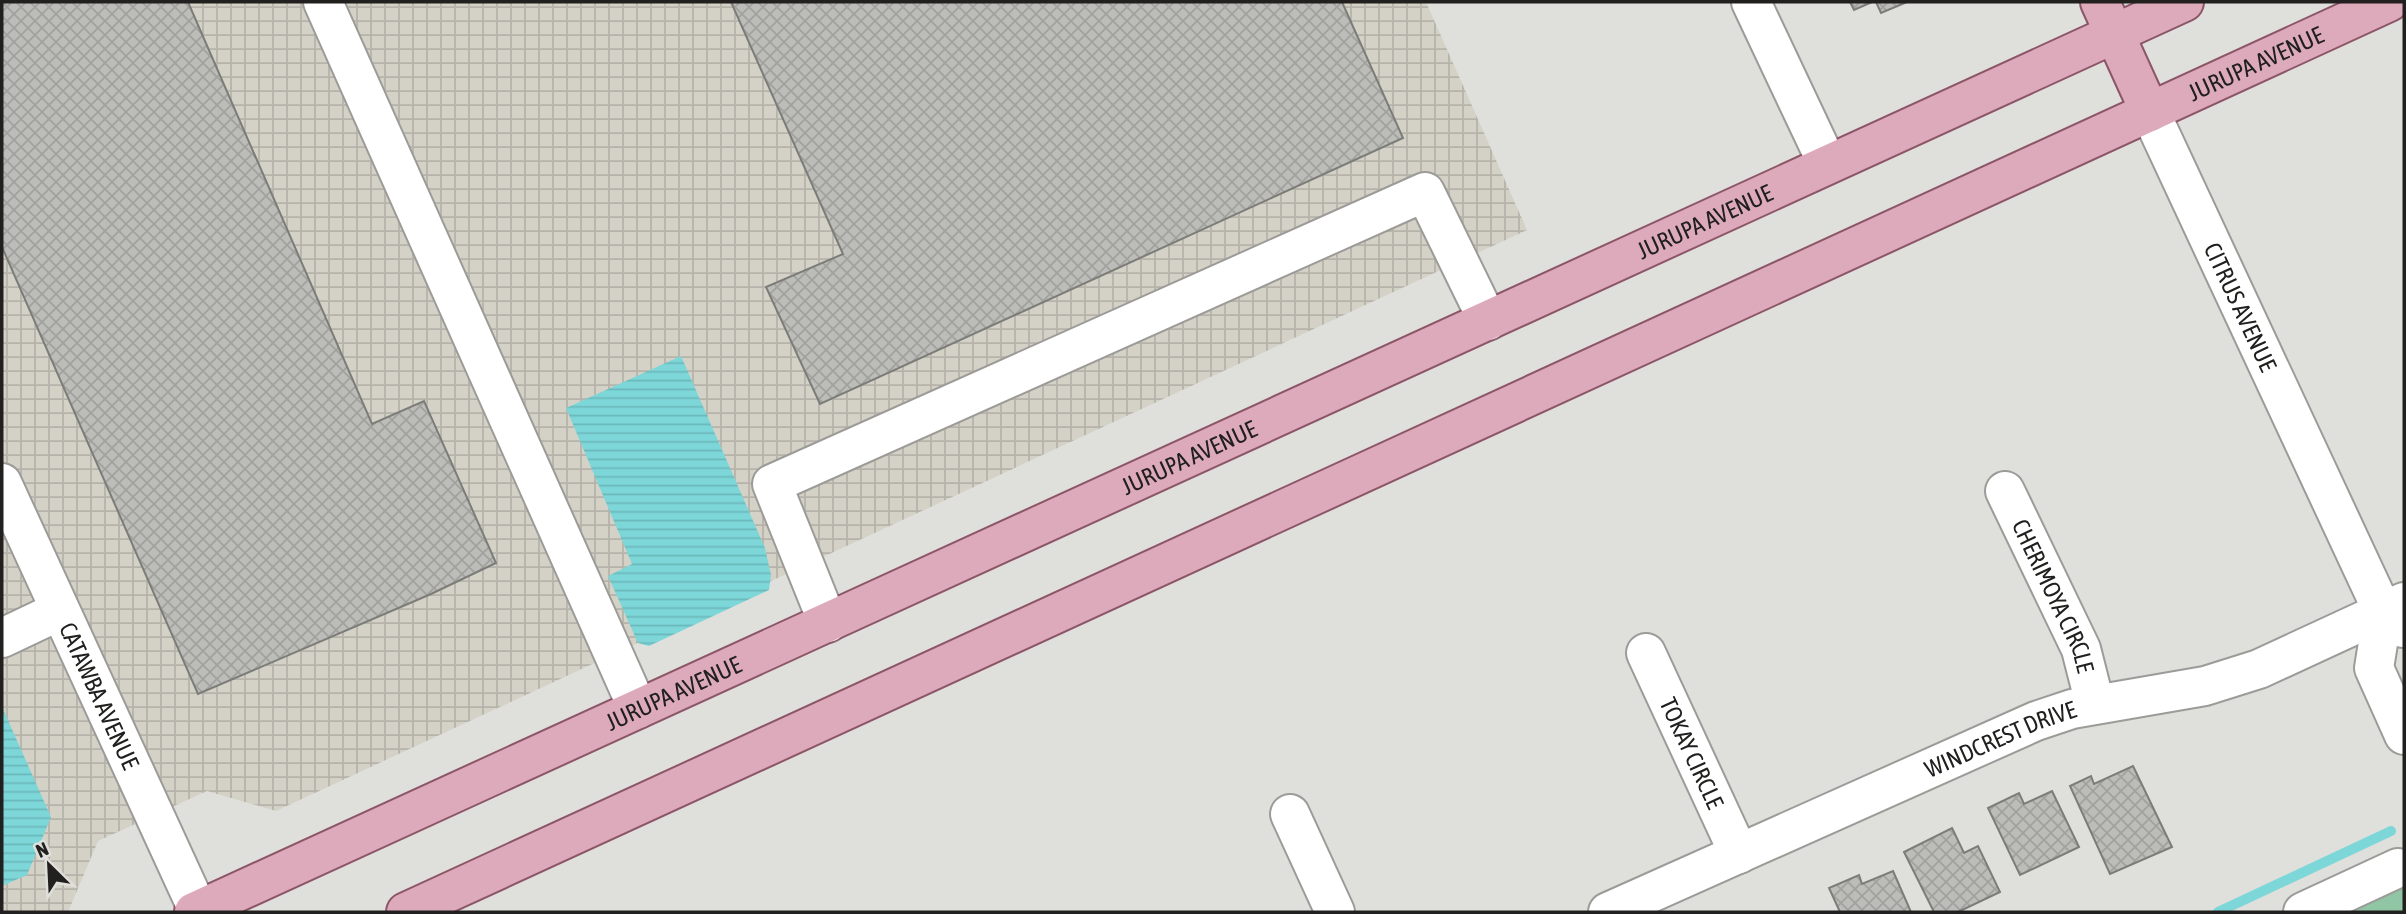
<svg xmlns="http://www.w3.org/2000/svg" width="2406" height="914" font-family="'Asap Condensed',sans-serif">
	<defs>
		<pattern id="industrial-grid" width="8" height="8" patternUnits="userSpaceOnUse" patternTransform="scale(1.75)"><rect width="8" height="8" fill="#d4d2c7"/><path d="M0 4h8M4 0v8" fill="none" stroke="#b6b4aa"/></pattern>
		<pattern id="water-rules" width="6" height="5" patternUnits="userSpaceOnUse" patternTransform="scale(1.75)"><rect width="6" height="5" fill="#7dd7d9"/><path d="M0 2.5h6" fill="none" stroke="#6cb8ba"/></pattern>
		<pattern id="building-cross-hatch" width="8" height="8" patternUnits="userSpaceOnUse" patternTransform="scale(1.75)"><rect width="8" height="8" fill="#bcbcb8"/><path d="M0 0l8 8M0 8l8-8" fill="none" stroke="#a1a19e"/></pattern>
	</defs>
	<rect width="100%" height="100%" fill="#dfdfdb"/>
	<!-- industrial -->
	<path fill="url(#industrial-grid)" d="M2 2H1426L1527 230 276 811 207 791 98 841 68 912H2Z"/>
	<!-- grass -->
	<path fill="#90c6a4" d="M2404 876V912H2326Z"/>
	<!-- water -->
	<path fill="url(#water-rules)" d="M681 356 765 548 771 575 769 590 649 646 638 643 608 576 632 564 566 408Z
		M2 709H3L51 817 27 875 2 886Z"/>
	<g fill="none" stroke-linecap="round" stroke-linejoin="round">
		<!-- stream -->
		<path stroke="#7dd7d9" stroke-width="10" d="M2218 912 2391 831"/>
	</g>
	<!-- building -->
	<path fill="url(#building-cross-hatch)" stroke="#7c7c79" stroke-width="2" d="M2 2H188L372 424 424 401 496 563 431 594 198 694 2 247Z
		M731 2H1342L1403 138 820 404 766 287 843 254Z
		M1850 2H1872L1854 10Z
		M1876 2H1907L1881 13Z
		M2133 766 2172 847 2110 874 2070 786 2091 776 2094 784Z
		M2052 791 2079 847 2020 875 1988 808 2019 793 2024 804Z
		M1952 828 1964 853 1978 846 2000 892 1958 912H1934L1904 852Z
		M1893 871 1911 912H1840L1829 888 1859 875 1862 884Z"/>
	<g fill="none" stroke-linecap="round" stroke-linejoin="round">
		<!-- minor casing -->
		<g stroke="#9c9b98" stroke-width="42">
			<g id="minor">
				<path d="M323 2 638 709"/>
				<path d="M1751 2 1827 163"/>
				<path id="s1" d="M2150 112 2383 612 2403 628"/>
				<path id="s2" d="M2 483 198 910"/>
				<path id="s3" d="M2005 491 2081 649 2095 704"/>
				<path d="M2383 612 2374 668 2404 735"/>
				<path d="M828 623 772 484 1425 192 1488 321"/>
				<path d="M2 638 59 611"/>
				<path id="s4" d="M1646 653 1739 854"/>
				<path d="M1290 814 1335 912"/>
				<path id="s5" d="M1608 912 2036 721 2072 709 2205 686 2259 669 2404 602"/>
				<path d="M2303 912 2398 868"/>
			</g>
		</g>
		<!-- major casing -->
		<g stroke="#8c5568" stroke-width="42">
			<g id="major">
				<path d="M2100 2 2150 112"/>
				<path id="s6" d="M194 912 2184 2"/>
				<path id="s7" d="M406 912 2389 2"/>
			</g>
		</g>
		<!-- minor -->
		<use href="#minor" stroke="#fff" stroke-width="38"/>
		<!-- major -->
		<use href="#major" stroke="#ddaabc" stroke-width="38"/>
	</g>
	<g text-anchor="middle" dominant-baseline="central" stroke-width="6" stroke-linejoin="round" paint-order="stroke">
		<!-- street labels -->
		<g font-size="24" fill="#21201f" stroke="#dfdfdb">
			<text stroke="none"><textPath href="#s7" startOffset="2035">JURUPA AVENUE</textPath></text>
			<text stroke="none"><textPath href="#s6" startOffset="1661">JURUPA AVENUE</textPath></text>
			<text stroke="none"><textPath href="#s1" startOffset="215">CITRUS AVENUE</textPath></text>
			<text stroke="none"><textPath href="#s6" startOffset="1094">JURUPA AVENUE</textPath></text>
			<text stroke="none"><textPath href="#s3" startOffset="116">CHERIMOYA CIRCLE</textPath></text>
			<text stroke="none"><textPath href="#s6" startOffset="527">JURUPA AVENUE</textPath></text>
			<text stroke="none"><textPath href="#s2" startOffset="234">CATAWBA AVENUE</textPath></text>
			<text stroke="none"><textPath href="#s5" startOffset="429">WINDCREST DRIVE</textPath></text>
			<text stroke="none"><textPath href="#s4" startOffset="110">TOKAY CIRCLE</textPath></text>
		</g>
	</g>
	<!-- border -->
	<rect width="2406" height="914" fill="none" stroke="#21201f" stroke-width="7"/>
	<!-- north arrow -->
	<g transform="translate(49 865) rotate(336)" stroke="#dfdfdb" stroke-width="5" paint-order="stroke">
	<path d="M0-5L12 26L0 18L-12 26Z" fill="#21201f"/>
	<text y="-10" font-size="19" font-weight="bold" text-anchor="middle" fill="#21201f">N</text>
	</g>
</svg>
